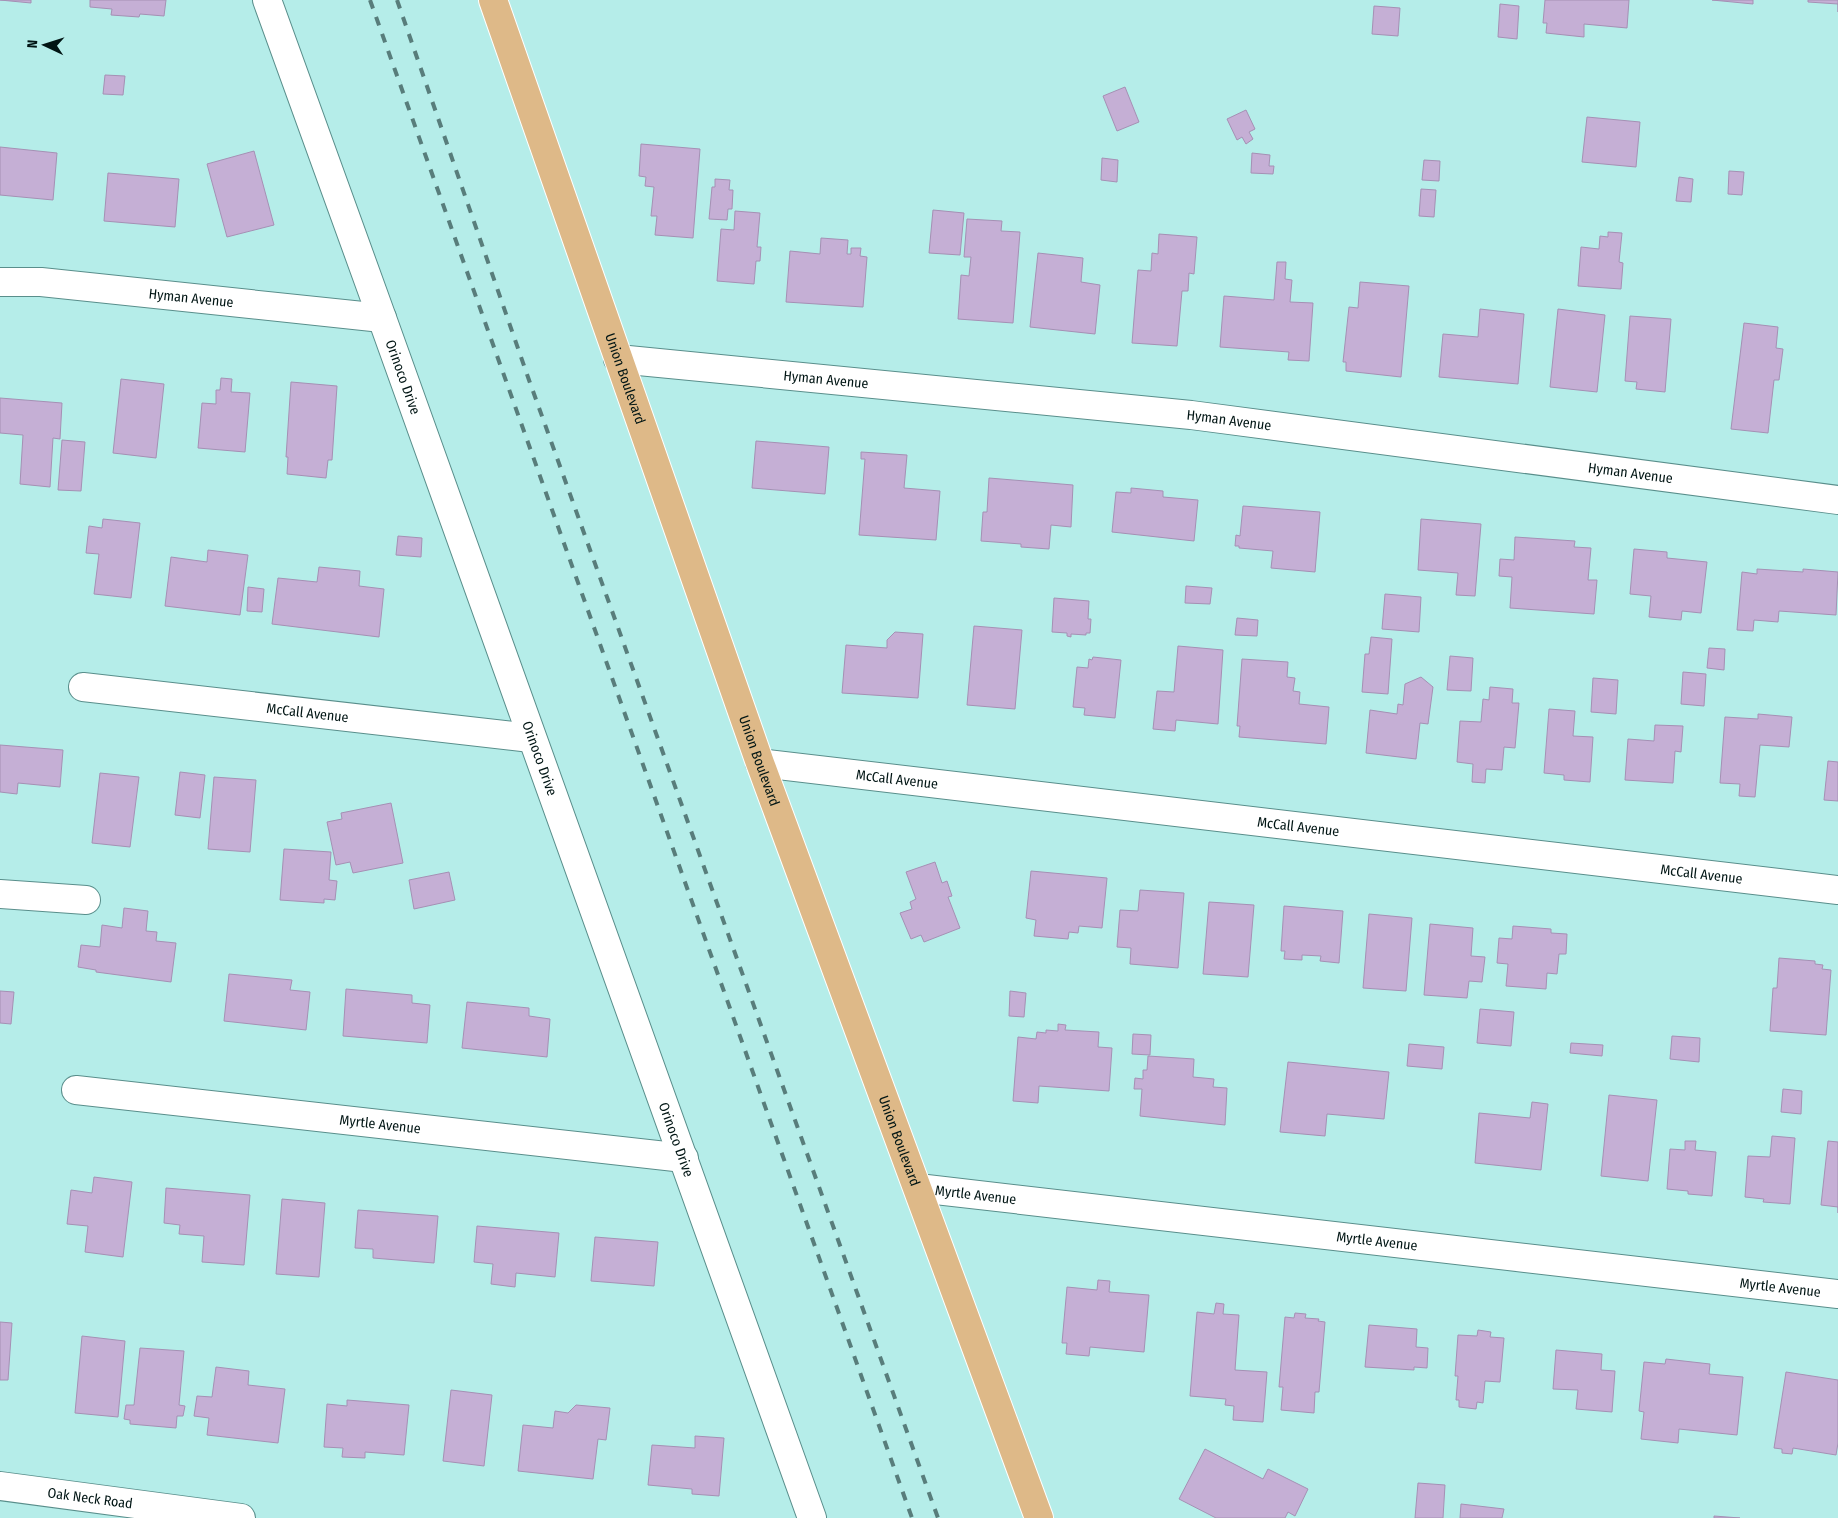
<svg xmlns="http://www.w3.org/2000/svg" width="1838" height="1518" font-family="'Fira Sans Condensed',sans-serif">
	<rect width="100%" height="100%" fill="#b5ede9"/>
	<!-- building -->
	<path fill="#c5afd5" stroke="#a590b4" d="M0 0H31V3Z
		M90 0H166L164 16 140 14 139 17 111 15 112 9 90 7Z
		M1545 0H1629L1627 28 1584 24V37L1546 33 1547 23H1543Z
		M1712 0H1753V4Z
		M1808 0H1838V12V4L1808 2Z
		M1500 4 1519 6 1517 39 1498 37Z
		M1374 6 1400 8 1398 36 1372 34Z
		M105 75 125 76 123 95 103 94Z
		M1125 87 1139 122 1117 131 1103 96Z
		M1246 110 1255 129 1249 132 1253 139 1246 144 1242 137 1237 140 1227 119Z
		M1587 117 1640 122 1636 167 1582 162Z
		M641 144 700 149 693 238 655 235 657 216H651L654 187 645 186 646 177 639 176Z
		M0 147 57 153 53 200 0 195Z
		M254 151 274 225 227 237 207 164Z
		M1252 153 1270 155 1269 166H1274L1273 174 1251 173Z
		M1102 158 1118 160 1117 182 1101 180Z
		M1424 160 1440 161 1439 181 1422 180Z
		M1729 171 1744 172 1742 195 1728 194Z
		M108 173 179 179 175 227 104 221Z
		M1679 177 1693 179 1691 202 1676 201Z
		M715 179 730 180 729 190H733L732 209H728L727 220 709 219 712 187H715Z
		M1421 189 1436 190 1434 217 1419 216Z
		M933 210 964 213 960 255 929 253Z
		M735 211 760 213 757 247H761L760 261H756L754 284 717 281 721 229 734 230Z
		M967 219 1002 221 1001 231 1020 232 1013 323 958 319 961 275 969 276 971 257H964Z
		M1608 232 1622 233 1619 262 1623 263 1621 289 1578 286 1581 247 1599 249 1600 236 1608 237Z
		M1159 234 1197 237 1194 274 1189 273 1188 291H1182L1177 346 1132 343 1138 270 1151 271 1152 253 1158 254Z
		M821 238 848 240 847 254H851V248H861L860 256 867 257 863 307 786 302 790 251 820 254Z
		M1038 253 1083 258 1081 282 1100 285 1095 334 1030 327Z
		M1277 262H1286L1285 279 1292 280 1290 302 1313 303 1309 361 1288 360 1289 352 1220 347 1224 296 1274 300Z
		M1360 282 1409 286 1401 377 1346 371V362H1343L1349 307 1358 308Z
		M1480 309 1524 314 1518 384 1439 377 1443 334 1478 337Z
		M1558 309 1605 315 1597 392 1550 387Z
		M1630 316 1671 319 1665 392 1636 389 1637 382 1625 381Z
		M1744 323 1778 327 1776 348 1783 349 1779 380H1774L1768 433 1731 429Z
		M221 378 232 379 231 392 250 393 245 452 198 448 202 403 216 404V390H220Z
		M121 379 164 384 156 458 113 453Z
		M291 382 337 386 332 460H328L326 478 287 474 288 457H286Z
		M0 398 62 403 60 439 53 438 50 487 20 484 23 435 0 433Z
		M62 440 85 442 81 491 58 490Z
		M756 441 829 447 825 494 752 488Z
		M861 452 907 455 904 488 940 491 936 540 859 535 865 459H861Z
		M989 478 1073 485 1071 527 1051 525 1049 549 1021 547V544L981 541 983 512H987Z
		M1131 488 1163 491V497L1198 500 1194 541 1112 532 1116 492 1131 493Z
		M1243 506 1320 512 1315 572 1271 568 1273 551 1239 548V546H1235L1236 535 1240 536Z
		M103 519 140 523 131 598 94 594 99 554 86 553 89 526 102 528Z
		M1421 519 1481 524 1475 596 1456 595 1458 573 1418 570Z
		M398 536 422 538 421 557 396 555Z
		M1515 537 1575 541 1574 547 1591 548 1588 580H1597L1594 614 1510 608 1512 577 1499 576 1500 559 1514 560Z
		M1634 549 1667 552V558L1707 562 1701 613 1682 611 1681 620 1649 617 1651 596 1630 594Z
		M208 550 248 555 240 615 165 606 171 557 207 562Z
		M319 567 360 571 359 586 384 589 379 637 272 624 278 578 317 582Z
		M1757 569 1803 572V569L1838 572 1836 615 1779 611 1778 622 1754 620 1753 631 1737 630 1742 572 1757 574Z
		M1186 586 1212 588 1210 604 1185 603Z
		M248 587 264 589 262 612 247 611Z
		M1385 594 1421 597 1419 632 1382 629Z
		M1054 598 1089 601 1088 619H1091L1090 633H1086V635L1071 634V637L1067 636V633L1052 632Z
		M1237 618 1258 620 1257 636 1235 635Z
		M974 626 1022 630 1015 709 967 705Z
		M895 632 923 634 918 698 842 693 846 645 887 648V640Z
		M1371 637 1392 639 1388 694 1362 692 1365 654H1369Z
		M1178 646 1223 650 1218 724 1176 720 1175 731 1153 729 1157 691 1174 692Z
		M1709 648 1725 649 1724 670 1707 668Z
		M1450 656 1473 658 1471 691 1447 690Z
		M1093 657 1121 660 1115 718 1084 715 1085 708 1073 707 1077 667 1088 668 1089 659 1092 660Z
		M1242 659 1288 662 1287 677 1295 678 1293 691 1300 692 1299 704 1329 707 1326 744 1239 737 1240 726H1237Z
		M1683 672 1706 674 1704 706 1681 704Z
		M1421 677 1433 687 1428 724 1420 723 1416 759 1366 753 1370 710 1397 714 1398 704 1403 705 1405 684Z
		M1593 678 1618 680 1616 714 1591 712Z
		M1490 687 1513 689 1512 703H1519L1515 748 1504 747 1502 770 1486 769 1485 783 1472 782 1473 764 1457 762 1460 721 1481 722 1483 699 1489 700Z
		M1549 709 1575 711 1573 736 1593 737 1590 782 1564 780V775L1544 773Z
		M1758 714 1792 717 1789 747 1760 745 1755 797 1739 796 1740 784 1720 783 1725 717 1758 719Z
		M1655 725 1683 726 1681 752 1675 751 1673 783 1625 780 1628 739 1654 741Z
		M0 745 63 750 60 787 18 783 17 794 0 792Z
		M1828 761 1838 762V801L1824 800Z
		M180 772 205 775 200 818 175 815Z
		M100 773 139 777 130 847 92 843Z
		M214 777 256 780 250 852 208 849Z
		M391 803 403 863 353 873 350 862 336 865 327 822 342 819 341 813Z
		M284 849 331 852 329 880 337 881 335 900 324 899V903L280 900Z
		M935 862 942 883 947 881 952 896 948 897 960 928 924 942 921 935 911 939 900 913 912 909 910 902 916 899 906 872Z
		M1031 871 1107 878 1102 928 1079 926 1078 933 1069 932 1068 939 1034 936 1036 920 1026 918Z
		M449 872 455 900 414 909 409 880Z
		M1140 890 1184 893 1178 968 1130 964 1131 948 1117 947 1120 910 1138 911Z
		M1209 902 1254 905 1248 977 1203 974Z
		M1284 906 1343 911 1339 963 1320 961 1321 956 1302 955V960L1284 959 1285 951H1281Z
		M124 908 148 911 146 931 157 932 156 941 176 943 171 982 96 972V970L78 967 81 945 100 947 102 925 122 928Z
		M1369 914 1412 918 1406 991 1363 988Z
		M1430 924 1473 928 1471 956 1485 957 1482 982 1469 981 1467 998 1424 995Z
		M1513 926 1551 929V933L1567 934 1566 954H1559L1557 974 1547 973 1546 989 1506 986 1508 964 1497 963 1499 938 1512 939Z
		M1779 958 1815 961V964L1823 965 1822 969 1831 970 1826 1035 1770 1031 1773 988H1777Z
		M229 974 292 980 290 990 310 992 306 1030 224 1021Z
		M346 989 412 995V1003L430 1005 427 1043 343 1036Z
		M0 991 14 992 11 1024 0 1023Z
		M1010 991 1026 993 1024 1017 1009 1016Z
		M467 1002 529 1008V1016L550 1019 547 1057 462 1048Z
		M1480 1009 1514 1012 1511 1046 1477 1043Z
		M1058 1024 1066 1025 1065 1030 1099 1032 1098 1047 1112 1048 1109 1091 1039 1086 1038 1103 1013 1101 1018 1037 1036 1039 1037 1032 1046 1033V1030L1058 1031Z
		M1133 1034 1151 1035 1150 1055 1132 1054Z
		M1672 1036 1700 1038 1699 1062 1670 1059Z
		M1571 1043 1603 1045 1602 1056 1570 1053Z
		M1409 1044 1444 1047 1442 1069 1407 1066Z
		M1148 1056 1194 1059 1193 1077 1214 1079 1213 1087 1227 1088 1225 1125 1140 1116 1142 1089H1134L1135 1078 1143 1079V1070H1147Z
		M1288 1062 1389 1072 1384 1119 1327 1114 1325 1136 1280 1132Z
		M1783 1089 1802 1091 1801 1114 1781 1112Z
		M1609 1095 1657 1100 1648 1181 1601 1176Z
		M1532 1102 1548 1104 1541 1170 1475 1163 1479 1113 1530 1118Z
		M1772 1136 1795 1138 1790 1204 1763 1202 1764 1199 1745 1197 1748 1156 1770 1157Z
		M1685 1141H1696L1695 1150 1716 1152 1712 1196 1688 1194V1191L1667 1189 1670 1149 1685 1150Z
		M1828 1141 1838 1142V1213V1207L1821 1205Z
		M94 1177 132 1182 123 1257 85 1252 88 1226 67 1224 71 1190 92 1193Z
		M166 1188 250 1195 244 1265 202 1262 204 1236 179 1234 180 1225 164 1223Z
		M282 1199 325 1203 319 1277 276 1274Z
		M358 1210 438 1216 434 1263 373 1258V1249L355 1248Z
		M477 1226 559 1233 555 1277 516 1273 515 1287 491 1284 493 1264 474 1262Z
		M595 1237 658 1242 654 1286 591 1281Z
		M1098 1280 1110 1281 1109 1292 1149 1295 1144 1352 1090 1347 1089 1356 1066 1354 1067 1343H1062L1067 1287 1097 1290Z
		M1216 1303 1224 1304 1223 1314 1239 1315 1235 1370 1267 1372 1263 1422 1233 1420 1234 1406 1225 1405 1226 1399 1190 1396 1197 1312 1214 1314Z
		M1295 1313 1306 1314 1305 1318 1319 1319 1318 1321 1325 1322 1319 1392H1315L1314 1413 1281 1410 1283 1387H1279L1285 1317 1294 1318Z
		M0 1322 12 1323 8 1380H0Z
		M1369 1325 1417 1329 1416 1347 1428 1348 1427 1368 1414 1367V1370L1365 1367Z
		M1478 1330 1491 1332 1490 1337 1504 1338 1500 1382 1485 1381 1483 1403 1477 1402 1476 1409 1459 1407V1400H1456L1458 1376H1455L1458 1335 1477 1336Z
		M82 1336 125 1341 118 1417 75 1413Z
		M140 1348 184 1351 179 1405 185 1406 183 1416H177L176 1428 130 1424V1420L124 1419 126 1405H134Z
		M1556 1350 1602 1354 1601 1370 1615 1371 1612 1412 1576 1409 1578 1390 1553 1389Z
		M1666 1359 1710 1364 1709 1374 1743 1377 1737 1435 1679 1429 1678 1443 1641 1439 1644 1412 1639 1411 1644 1362 1665 1364Z
		M216 1367 249 1371 248 1385 285 1389 278 1443 207 1435 209 1418 194 1416 197 1396 212 1397Z
		M1786 1372 1838 1380V1443L1836 1455 1793 1448 1792 1454 1782 1453V1449L1774 1448Z
		M451 1390 492 1395 484 1466 443 1461Z
		M347 1400 409 1405 404 1455 365 1452V1458L342 1457 343 1448 324 1447 327 1404 347 1406Z
		M576 1405 610 1408 606 1440 598 1439 593 1479 518 1471 523 1425 553 1428 555 1411 568 1413Z
		M695 1436 724 1438 719 1496 692 1494V1489L648 1485 652 1445 695 1448Z
		M1205 1449 1263 1479 1268 1469 1308 1489 1295 1516 1288 1512 1285 1518H1216L1179 1499Z
		M1418 1483 1445 1485 1443 1518H1415Z
		M1461 1504 1504 1509 1502 1518H1460Z
		M1714 1516 1740 1518H1714Z"/>
	<g fill="none" stroke-linecap="round" stroke-linejoin="round">
		<!-- minor casing -->
		<g stroke="#598e8b" stroke-width="30">
			<g id="minor">
				<path id="s1" d="M267 0 382 318 812 1518"/>
				<path id="s2" d="M0 282H41L382 318"/>
				<path id="s3" d="M618 359 1191 415 1838 500"/>
				<path id="s4" d="M83 687 531 738"/>
				<path id="s5" d="M760 763 1838 890"/>
				<path d="M0 894 86 900"/>
				<path id="s6" d="M76 1090 684 1158"/>
				<path id="s7" d="M918 1188 1838 1294"/>
				<path id="s8" d="M0 1486 241 1518"/>
			</g>
		</g>
		<!-- major casing -->
		<g stroke="#fff" stroke-width="30">
			<g id="major">
				<path id="s9" d="M493 0 760 763 1039 1518"/>
			</g>
		</g>
		<!-- minor -->
		<use href="#minor" stroke="#fff" stroke-width="28"/>
		<!-- major -->
		<use href="#major" stroke="#deb988" stroke-width="28"/>
		<!-- rail -->
		<path stroke="#587d7b" stroke-width="4" stroke-dasharray="9 9" stroke-linecap="butt" d="M370 0 912 1518
			M397 0 529 380 938 1518"/>
	</g>
	<g text-anchor="middle" dominant-baseline="central" stroke-width="4.5" stroke-linejoin="round" paint-order="stroke">
		<!-- street labels -->
		<g font-size="14" fill="#011514" stroke="#b5ede9">
			<text stroke="none"><textPath href="#s2" startOffset="192">Hyman Avenue</textPath></text>
			<text stroke="none"><textPath href="#s1" startOffset="401">Orinoco Drive</textPath></text>
			<text stroke="none"><textPath href="#s9" startOffset="401">Union Boulevard</textPath></text>
			<text stroke="none"><textPath href="#s3" startOffset="209">Hyman Avenue</textPath></text>
			<text stroke="none"><textPath href="#s3" startOffset="614">Hyman Avenue</textPath></text>
			<text stroke="none"><textPath href="#s3" startOffset="1019">Hyman Avenue</textPath></text>
			<text stroke="none"><textPath href="#s4" startOffset="226">McCall Avenue</textPath></text>
			<text stroke="none"><textPath href="#s1" startOffset="806">Orinoco Drive</textPath></text>
			<text stroke="none"><textPath href="#s9" startOffset="806">Union Boulevard</textPath></text>
			<text stroke="none"><textPath href="#s5" startOffset="138">McCall Avenue</textPath></text>
			<text stroke="none"><textPath href="#s5" startOffset="542">McCall Avenue</textPath></text>
			<text stroke="none"><textPath href="#s5" startOffset="948">McCall Avenue</textPath></text>
			<text stroke="none"><textPath href="#s6" startOffset="306">Myrtle Avenue</textPath></text>
			<text stroke="none"><textPath href="#s1" startOffset="1211">Orinoco Drive</textPath></text>
			<text stroke="none"><textPath href="#s9" startOffset="1211">Union Boulevard</textPath></text>
			<text stroke="none"><textPath href="#s7" startOffset="58">Myrtle Avenue</textPath></text>
			<text stroke="none"><textPath href="#s7" startOffset="462">Myrtle Avenue</textPath></text>
			<text stroke="none"><textPath href="#s7" startOffset="868">Myrtle Avenue</textPath></text>
			<text stroke="none"><textPath href="#s8" startOffset="91">Oak Neck Road</textPath></text>
		</g>
	</g>
	<!-- north arrow -->
	<g transform="translate(45 45) rotate(274)" stroke="#b5ede9" stroke-width="4" paint-order="stroke">
	<path d="M0-4L9 19L0 12L-9 19Z" fill="#011514"/>
	<text y="-8" font-size="14" font-weight="bold" text-anchor="middle" fill="#011514">N</text>
	</g>
</svg>
